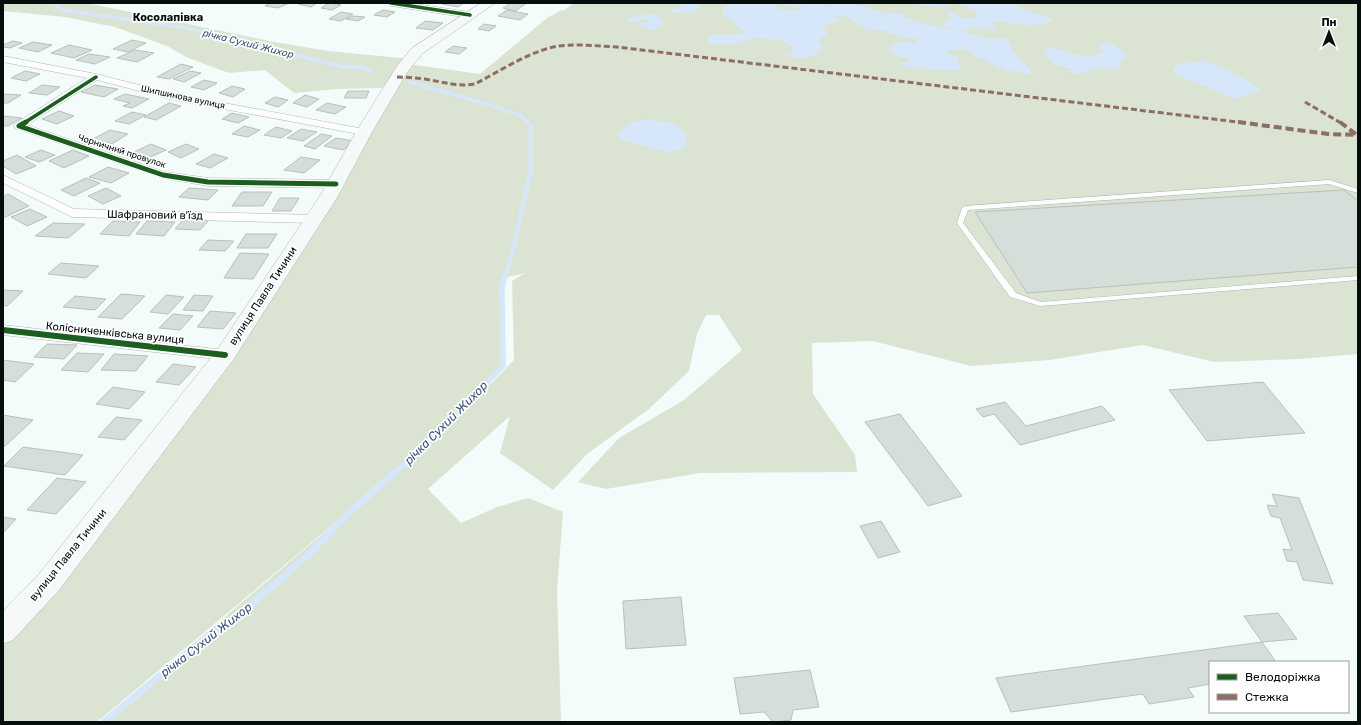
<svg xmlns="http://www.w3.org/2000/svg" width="1361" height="725" font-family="Rubik,sans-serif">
	<rect width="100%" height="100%" fill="#f4fcfb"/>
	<!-- green -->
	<path fill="#dbe3d2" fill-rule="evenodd" d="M3 3H87L269 41 328 51 411 59 408 64 480 74 547 18 562 10 563 11 574 3H1358V354L1299 359 1215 362 1142 345 1050 360 971 366 873 341 812 343 813 394 855 455 857 472 700 473 606 489 578 482 619 438 684 400 742 350 719 315H706L697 334 689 371 649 409 587 454 553 490 500 453 510 416 428 489 461 523 497 507 528 498 563 512 557 590 561 722H101L391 476 97 722H3V627L225 355 387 87 380 88 337 89 294 93 265 70 229 73 186 57 167 46 115 27 65 17 3 11ZM525 273 512 281 514 360 447 428 394 473 503 366 502 286 504 278Z"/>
	<!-- water -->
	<path fill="#d7e7fa" d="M685 3H697L701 6 695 10 696 12 670 13 671 10 679 9 682 4Z
		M735 3H778L777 6 779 9 794 11 803 8V6L793 8 783 4 814 3 828 6 830 4 829 3H852L884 13H900L906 17 918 22 992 39C1012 37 1005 38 1015 53 1019 59 1026 64 1031 69L1029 74C1023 75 1020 72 1015 71 1011 71 1008 72 1004 71L1003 68H998L984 59 973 57 972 55 973 52 958 49 946 51C951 55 956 55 960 59L957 63 963 68 956 71 902 67 901 62H910L909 58 896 56 888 48 901 41 916 43 917 39 911 37 905 38 882 30H869L847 17 834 16 840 21 823 26 827 34 821 38 819 43 823 47C814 63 793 57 778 54L788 53 796 48 782 41 758 38H752L740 44H714L708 42 707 40 712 35 738 34 745 32 722 13 723 8 729 4Z
		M914 3H1015C1023 14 1042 12 1053 19 1043 30 1008 23 995 21L992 23 996 28 995 29 970 28 962 32 943 26V24L952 18 946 13H955L961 18H975L978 13 975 10 959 4H951L946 7 915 5Z
		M654 14 663 20V23L665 25 652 31 637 24 647 22 649 20 643 19 632 23 626 20 635 16Z
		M1103 42 1113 44 1127 55V58L1118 63 1120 68 1107 69 1096 68 1088 72 1075 74 1061 70 1069 71 1071 69 1053 64 1042 50C1061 42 1080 66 1102 52L1099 44Z
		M1204 60 1241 77 1261 90 1236 99 1176 75 1173 70 1177 65Z
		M646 119 674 123 686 134V147L669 153 620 139 618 133 632 122Z"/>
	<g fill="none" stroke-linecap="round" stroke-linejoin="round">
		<!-- stream-far3 -->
		<path stroke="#d7e7fa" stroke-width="3.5" d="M53 3 62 10 186 28 343 67H361L372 72
			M409 82 487 104 522 116 528 123"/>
		<!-- stream-far2 -->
		<path stroke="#d7e7fa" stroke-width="4.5" d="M505 278 513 250 531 169V126L527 122"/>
		<!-- stream-far1 -->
		<path stroke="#d7e7fa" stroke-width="5.5" d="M392 475 419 451 503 366 502 286 505 277"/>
		<!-- stream -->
		<path stroke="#d7e7fa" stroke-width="7" d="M104 722 187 653 250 606 309 554 351 511 393 474"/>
	</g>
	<!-- building -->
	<path fill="#d5ded9" stroke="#b8c0bc" d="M271 3H289L278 8 265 6Z
		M301 3H317L311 7 298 4Z
		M329 3 341 5 332 10 321 8Z
		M444 3H464L458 7 442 4Z
		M511 3H527L515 11 503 8Z
		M383 10 395 12 387 17 374 15Z
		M507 10 528 14 520 20 498 16Z
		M341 12 353 14 341 21 329 19Z
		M353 16 365 17 358 21 346 19Z
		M425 21 443 23 433 30 416 28Z
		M484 24 496 26 489 31 478 29Z
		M132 40 146 43 128 52 113 49Z
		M13 41 22 43 10 48 3 47V45Z
		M33 42 52 45 38 52 19 48Z
		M69 45 92 50 74 58 51 53Z
		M453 46 467 48 459 54 445 52Z
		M135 50 154 53 137 62 117 58Z
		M89 54 110 57 95 64 76 60Z
		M181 64 193 67 169 79 157 77Z
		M25 71 40 74 26 81 11 78Z
		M190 71 201 73 184 82 173 79Z
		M204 80 217 83 204 90 191 87Z
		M42 85 60 87 47 95 29 93Z
		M95 85 118 89 104 97 81 92Z
		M232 86 245 89 233 97 219 93Z
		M348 91H369L366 98H344Z
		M3 94 21 95 8 103H3Z
		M125 94 149 99 132 108 123 106 130 103 114 99Z
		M305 95 319 99 307 107 293 103Z
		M275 97 288 100 278 107 265 103Z
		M169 103 181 106 156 120 144 117Z
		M327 103 346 107 335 114 316 110Z
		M59 111 74 116 57 124 42 119Z
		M132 112 146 115 129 124 115 121Z
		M232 113 249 117 238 123 222 119Z
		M3 116 22 118 8 126H3Z
		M244 126 260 130 248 137 232 134Z
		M276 127 292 131 281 138 264 135Z
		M301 129 317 132 303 141 287 138Z
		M110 130 128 134 112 144 93 139Z
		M321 134 332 136 315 149 304 146Z
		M336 138 354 141 343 150 324 146Z
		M151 144 166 150 148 158 134 152Z
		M186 144 199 149 181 158 168 152Z
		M41 150 55 155 39 162 25 157Z
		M73 150 89 156 64 168 49 161Z
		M214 154 228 158 210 168 196 164Z
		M17 155 36 166 16 174 3 166V161Z
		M301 157 320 160 304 173 284 170Z
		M108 167 129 173 111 183 89 177Z
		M86 178 100 183 74 196 61 190Z
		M106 188 121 196 103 204 88 196Z
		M189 188 218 190 208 200 179 197Z
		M1344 190 1358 201V267L1027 293 975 212Z
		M242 192H272L263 206H232Z
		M8 194 29 206 3 218V197Z
		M280 198H299L291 211H272Z
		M30 209 47 217 27 226 11 217Z
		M184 219 209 220 200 230 175 229Z
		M113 221 140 222 129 236 100 234Z
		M147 221 175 222 164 236 136 234Z
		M53 223 85 224 68 238 35 236Z
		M246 234H277L268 248H237Z
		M208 240 234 241 225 251 199 250Z
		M240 253 269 254 253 279 224 278Z
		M61 263 99 266 86 278 48 274Z
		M3 290 23 291 7 306H3Z
		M121 294 145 296 122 319 98 317Z
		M166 295 184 297 168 314 150 312Z
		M194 295 213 296 203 311 183 310Z
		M75 296 106 299 95 310 63 307Z
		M210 311 236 313 223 329 197 327Z
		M173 314 193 316 180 330 159 328Z
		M47 344 77 345 64 359 34 357Z
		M77 353 104 354 88 372 61 370Z
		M114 354 148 356 136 371 101 370Z
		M3 360 34 364 15 382 3 380Z
		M173 364 196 367 179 385 156 382Z
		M1263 382 1305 433 1207 441 1169 390Z
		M113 387 145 392 129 409 96 404Z
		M1005 402 1026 426 1102 406 1115 420 1020 445 994 414 983 417 976 409Z
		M900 414 962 496 928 506 865 422Z
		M3 415 33 420 4 447H3Z
		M116 417 142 420 124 440 98 437Z
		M23 447 83 455 65 475 4 466Z
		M57 478 86 482 56 514 27 510Z
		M1272 494 1299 498 1333 584 1303 580 1297 562 1287 561 1283 549 1292 550 1280 518 1271 516 1267 505 1277 506Z
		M3 517 16 519 3 533Z
		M881 521 900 552 878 558 860 526Z
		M681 597 686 645 626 649 623 601Z
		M1278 613 1297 639 1262 642 1244 616Z
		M1262 642 1276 662H1210V684L1188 688 1194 697 1149 704 1143 694 1011 712 996 678Z
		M810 670 819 707 793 710 791 720 773 722 764 712 740 714 734 678Z"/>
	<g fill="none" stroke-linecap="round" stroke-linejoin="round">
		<!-- service casing -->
		<g stroke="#aeb7b6" stroke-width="1">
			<path id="service" d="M1329 180 1358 189V193L1329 184 968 210 963 223 1016 293 1041 302 1358 276V280L1040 306 1010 297 957 223 962 208 965 206Z"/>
		</g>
		<!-- minor casing -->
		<g stroke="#aeb7b6" stroke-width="1">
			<path id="minor" d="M387 3H408L470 12 474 15 470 18 391 6Z
				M3 56 96 74 170 93 364 129 369 132 364 135 170 99 97 80 27 125 165 172 208 178 336 180 340 182 342 184 340 186 336 188 208 186 163 178 15 128 14 126 15 124 87 78 3 62Z
				M3 175 74 209 314 215 318 216 320 219 318 222 314 223 72 217 3 183Z
				M3 325 225 350 230 352 232 355 230 358 225 360 3 335Z"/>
		</g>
		<!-- secondary casing -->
		<g stroke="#aeb7b6" stroke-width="1">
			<path id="secondary" d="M481 3H495L422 54 408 71 372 132 338 196 233 360 59 590 13 640 3 644V611L39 574 217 350 320 196 356 132 397 66 412 48Z"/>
		</g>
		<!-- service -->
		<use href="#service" fill="#fdfffe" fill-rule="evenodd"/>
		<!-- minor -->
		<use href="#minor" fill="#fdfffe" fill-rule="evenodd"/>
		<!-- secondary -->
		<use href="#secondary" fill="#f5f9fa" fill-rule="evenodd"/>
		<!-- quiet-far1 -->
		<path stroke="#8d6e63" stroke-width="3" stroke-dasharray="6 3" stroke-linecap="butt" d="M397 77C406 77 416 78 425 79 443 82 457 87 475 84 500 71 525 54 553 47 573 43 596 46 617 47L1246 123
			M1305 102 1341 123"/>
		<!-- quiet -->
		<path stroke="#8d6e63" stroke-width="4" stroke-dasharray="8 4" stroke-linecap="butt" d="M1238 122 1328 134 1358 135
			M1340 122 1357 135"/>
		<!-- cycleway-far2 casing -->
		<g stroke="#fff" stroke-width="5">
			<path id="cycleway-far2" d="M391 3 470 15
				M24 123 96 77"/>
		</g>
		<!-- cycleway-far1 casing -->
		<g stroke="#fff" stroke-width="7">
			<path id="cycleway-far1" d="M26 122 19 126 163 175 208 182 336 184"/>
		</g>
		<!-- cycleway casing -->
		<g stroke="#fff" stroke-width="8">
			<path id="cycleway" d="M3 330 225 355"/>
		</g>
		<!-- cycleway-far2 -->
		<use href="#cycleway-far2" stroke="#1b5e20" stroke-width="3.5"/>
		<!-- cycleway-far1 -->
		<use href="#cycleway-far1" stroke="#1b5e20" stroke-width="5"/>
		<!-- cycleway -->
		<use href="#cycleway" stroke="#1b5e20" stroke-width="6"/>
	</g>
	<g text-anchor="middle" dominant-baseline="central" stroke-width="3.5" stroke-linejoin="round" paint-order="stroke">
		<!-- far-street labels -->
		<g font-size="9" fill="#040e0d" stroke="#fff">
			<text transform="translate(183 97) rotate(12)">Шипшинова вулиця</text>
			<text transform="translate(122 151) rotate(18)">Чорничний провулок</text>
		</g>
		<!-- far-water labels -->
		<g font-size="10" font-style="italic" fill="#355279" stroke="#fff">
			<text transform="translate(248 44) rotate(14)">річка Сухий Жихор</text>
		</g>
		<!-- far-quarter labels -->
		<g font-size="11" font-weight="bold" fill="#040e0d" stroke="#fff">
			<text x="168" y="17">Косолапівка</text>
		</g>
		<!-- street labels -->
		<g font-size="11" fill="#040e0d" stroke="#fff">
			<text transform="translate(155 215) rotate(1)">Шафрановий в'їзд</text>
			<text transform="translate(263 296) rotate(-57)">вулиця Павла Тичини</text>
			<text transform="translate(115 333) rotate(6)">Колісниченківська вулиця</text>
			<text transform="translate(68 555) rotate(-51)">вулиця Павла Тичини</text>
		</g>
		<!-- water labels -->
		<g font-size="12" font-style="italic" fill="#355279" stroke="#fff">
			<text transform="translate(446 423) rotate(-45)">річка Сухий Жихор</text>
			<text transform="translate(206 640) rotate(-38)">річка Сухий Жихор</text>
		</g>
	</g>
	<!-- border -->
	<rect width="1361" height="725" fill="none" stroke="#040e0d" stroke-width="8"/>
	<!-- legend -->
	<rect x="1209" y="661" width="140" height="52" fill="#ffffff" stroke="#9b9f9e"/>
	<rect x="1217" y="674" width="20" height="6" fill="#1b5e20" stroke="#9b9f9e"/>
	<text x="1245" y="681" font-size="12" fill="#040e0d">Велодоріжка</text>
	<rect x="1217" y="694" width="20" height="6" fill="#8d6e63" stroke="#9b9f9e"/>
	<text x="1245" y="701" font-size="12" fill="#040e0d">Стежка</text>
	<!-- north arrow -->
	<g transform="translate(1329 32)" stroke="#ffffff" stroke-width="3" paint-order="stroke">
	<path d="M0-3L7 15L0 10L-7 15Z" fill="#040e0d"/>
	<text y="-6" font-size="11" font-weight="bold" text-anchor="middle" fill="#040e0d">Пн</text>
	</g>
</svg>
